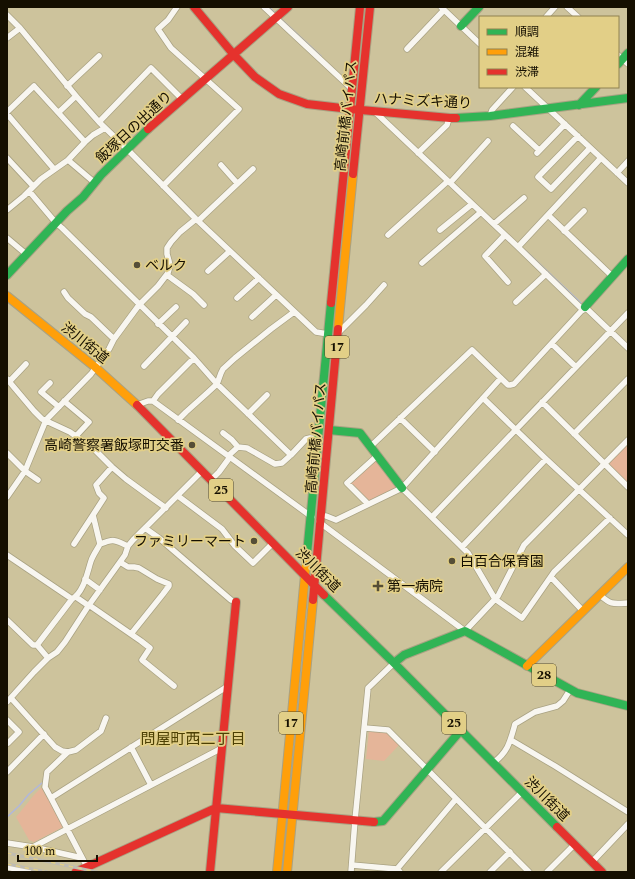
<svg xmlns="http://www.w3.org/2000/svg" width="635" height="879" font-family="Spectral,'Noto Sans JP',serif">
	<rect width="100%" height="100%" fill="#cdc39c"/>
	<!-- green -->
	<path fill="#e5b599" d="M628 444V483L610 466V462Z
		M376 461H378L398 485 397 489 370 501 367 500 350 484Z
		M369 730 386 732 399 745 384 761 366 759Z
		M42 787 63 827 34 842 29 840 16 817C25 807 32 796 42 787Z"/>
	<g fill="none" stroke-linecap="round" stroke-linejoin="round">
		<!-- stream -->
		<path stroke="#b0b7db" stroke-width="1.5" d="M269 7 276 14
			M280 18 321 56
			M526 251 581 303
			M7 817 19 806 29 794 42 783"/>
		<!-- street casing -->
		<g stroke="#a9a283" stroke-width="7">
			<path id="street" d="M264 7 352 89
				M441 7 480 44
				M567 7 578 17
				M7 15 20 28 76 96 99 122 127 149 196 219 316 332 328 334
				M546 17 555 7
				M7 38 20 28
				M407 49 444 10
				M618 55 628 64
				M67 86 99 56
				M525 87 628 183
				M374 111 518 247 583 310
				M7 112 34 86 85 142
				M59 112 76 96
				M7 114 54 169
				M490 116 492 110 513 87
				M99 122 151 68 182 99
				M513 126 539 150
				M578 136 538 177 551 189 590 148
				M418 153 447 125 449 118
				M537 153 565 124
				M7 158 33 186
				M68 160 95 183
				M221 165 237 183
				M617 173 628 161
				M450 183 488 141
				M163 186 239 109 171 48 158 29 168 20 177 7
				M29 191 56 223 62 228 194 358 217 384 291 455 306 439 310 438 318 439
				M7 210 24 196 41 179 68 160 85 142 93 135 105 128
				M548 215 612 276
				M198 221 253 169
				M494 224 524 198
				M440 230 472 204
				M564 231 584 211
				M388 235 448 181
				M505 235 485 256 508 282
				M7 238 26 254
				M518 247 601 158
				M422 263 481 212
				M208 271 230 251
				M167 275 193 294 204 305
				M64 292 68 298 85 314 91 317 114 339
				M237 298 259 278
				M516 302 546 274
				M252 317 276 295
				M158 324 176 307
				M339 332 366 305 384 285
				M552 344 576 367
				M144 366 186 322
				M7 379 34 411 42 419 70 432 95 450 112 467 126 479 152 498 166 508
				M9 382 26 364
				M50 383 41 392 59 407
				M483 398 546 459 628 535
				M64 401 89 422 76 436
				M153 401 158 394 194 358
				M542 402 628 487
				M137 405 148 401H153L312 517
				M248 414 267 395
				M400 418 435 452
				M178 420 186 412 205 395 217 384 221 373 223 369 235 358 271 329 294 312
				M223 433 232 440 238 447
				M574 434 628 379
				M371 446 472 350 508 385H510L514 384 585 307 628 348
				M7 453 25 471 38 480
				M228 456 238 447 247 448 275 464 282 463 291 455
				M211 480 219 472 230 457
				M402 488 468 553 495 599 522 618 554 572 610 518
				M178 496 222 529 235 546 253 563 273 543
				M7 497 25 471 46 420 91 374 109 349 114 339 139 305 158 286 168 273 170 266 169 261 167 254V248L171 242 180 232 196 219
				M368 504 347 483 378 455
				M326 516 336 520 402 488 501 378
				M432 517 628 313
				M319 522 465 631 498 596 524 545 628 440
				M145 528 159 538 231 600
				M74 544 93 515
				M100 544 93 515 104 498 99 493 96 485 112 467
				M462 547 546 459
				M7 555 72 599
				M120 562 128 567H134L139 568 157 579 169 584V586L163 594 131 634
				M551 577 583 611
				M85 579 100 590
				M600 595C611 605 613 604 628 603
				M76 597 89 606
				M89 605 141 641 150 648 142 660 174 686
				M7 620 33 645H37
				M48 658 37 645 72 599C84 592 87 573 91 561 93 555 97 550 100 544 115 538 114 540 128 546
				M11 698 55 747 62 751 68 752 76 750 101 731 106 718
				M7 702 34 672 48 658 57 652 65 642 89 605 125 555 128 546 133 540 202 471
				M7 720 19 732 8 743
				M365 728 388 730 529 872
				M511 740 555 766 628 812
				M131 747 151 785
				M493 763C508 752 510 742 515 724L535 712 557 706 563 701 570 690
				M7 772 44 734
				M51 798 45 787 47 772 68 752
				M7 843 33 847 82 858
				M33 847 222 748
				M592 862 628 824
				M352 865 397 869 400 872
				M7 867 29 872
				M87 867 51 798 228 686
				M397 869 456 799
				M351 872 355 820 368 688 394 663
				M441 872 522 792
				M490 872 510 852
				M547 872 574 845"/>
		</g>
		<!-- fast casing -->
		<g stroke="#a9a283" stroke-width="10">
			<path id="fast" d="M461 26 479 7
				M618 64 628 53
				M579 105 596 87
				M456 118 490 116 628 98
				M7 275 67 211 83 197 101 175 148 129
				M585 307 628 259
				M329 430 360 433 402 488
				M307 554 331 303
				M324 595 394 663 557 827
				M394 663 404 655 465 631 577 693 628 706
				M374 822 383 821 461 730"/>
		</g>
		<!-- slow casing -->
		<g stroke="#a9a283" stroke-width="10">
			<path id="slow" d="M7 296 95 367 137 405
				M338 329 353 174
				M527 666 628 567
				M277 872 307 554
				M287 872 313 600"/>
		</g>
		<!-- jam casing -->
		<g stroke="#a9a283" stroke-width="10">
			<path id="jam" d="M194 7 234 55 255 77 279 94 307 104 350 109 450 118H456
				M148 129 288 7
				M353 174 370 7
				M331 303 360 7
				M137 405 324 595
				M313 600 338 329
				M557 827 602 872
				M76 872 216 808 374 822
				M210 872 236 602"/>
		</g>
		<!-- street -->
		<use href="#street" stroke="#f8f6f0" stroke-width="5.5"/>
		<!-- fast -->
		<use href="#fast" stroke="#30b455" stroke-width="8"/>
		<!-- slow -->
		<use href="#slow" stroke="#ff9f0a" stroke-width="8"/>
		<!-- jam -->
		<use href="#jam" stroke="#e5322d" stroke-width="8"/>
		<!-- rail casing -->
		<g stroke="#bfbcb2" stroke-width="3">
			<path id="rail" d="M7 853 97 872
				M7 864 47 872"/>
		</g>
		<!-- rail -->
		<use href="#rail" stroke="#e2cf87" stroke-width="1.5" stroke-dasharray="4.5" stroke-linecap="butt"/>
	</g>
	<!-- markers -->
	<g fill="#554e37" stroke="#e2cf87" stroke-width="1.5">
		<circle cx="137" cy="265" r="4"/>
		<circle cx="192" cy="445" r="4"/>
		<circle cx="254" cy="541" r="4"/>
		<circle cx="452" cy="561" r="4"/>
		<path d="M376 580h4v4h4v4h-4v4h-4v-4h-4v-4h4z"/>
	</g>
	<g text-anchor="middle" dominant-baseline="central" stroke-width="3.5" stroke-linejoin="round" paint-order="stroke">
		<!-- shield labels -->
		<g fill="#e2cf87" stroke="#524928" stroke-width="1">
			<rect x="325" y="336" width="24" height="22" rx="3"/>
			<rect x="209" y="479" width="24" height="22" rx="3"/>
			<rect x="532" y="664" width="24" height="22" rx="3"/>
			<rect x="279" y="712" width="24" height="22" rx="3"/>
			<rect x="442" y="712" width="24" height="22" rx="3"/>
		</g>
		<g font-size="13" font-weight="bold" fill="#150f00">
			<text x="337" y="347">17</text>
			<text x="221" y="490">25</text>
			<text x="544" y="675">28</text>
			<text x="291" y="723">17</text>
			<text x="454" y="723">25</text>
		</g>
		<!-- street labels -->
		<g font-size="14" fill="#150f00" stroke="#e2cf87">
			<text transform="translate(423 101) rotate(3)">ハナミズキ通り</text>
			<text transform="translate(346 116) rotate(-84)">高崎前橋バイパス</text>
			<text transform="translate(134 127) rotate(-43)">飯塚日の出通り</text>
			<text transform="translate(85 343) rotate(39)">渋川街道</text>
			<text transform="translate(316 438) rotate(-85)">高崎前橋バイパス</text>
			<text transform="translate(318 570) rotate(45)">渋川街道</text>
			<text transform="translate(547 799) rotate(45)">渋川街道</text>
		</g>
		<!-- poi labels -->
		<g font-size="14" fill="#150f00" stroke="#e2cf87" text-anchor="start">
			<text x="145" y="265">ベルク</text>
			<text x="184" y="445" text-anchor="end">高崎警察署飯塚町交番</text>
			<text x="246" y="541" text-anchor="end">ファミリーマート</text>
			<text x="460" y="561">白百合保育園</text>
			<text x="387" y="586">第一病院</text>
		</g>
		<!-- neighbourhood labels -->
		<g font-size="15" fill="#4d4003" stroke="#e2cf87">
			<text x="193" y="739">問屋町西二丁目</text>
		</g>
	</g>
	<!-- border -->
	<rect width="635" height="879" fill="none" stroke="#150f00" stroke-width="16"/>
	<!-- legend -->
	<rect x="479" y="16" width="140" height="72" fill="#e2cf87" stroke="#908251"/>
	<rect x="487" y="29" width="20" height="6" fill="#30b455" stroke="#908251"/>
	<text x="515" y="36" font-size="12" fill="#150f00">順調</text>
	<rect x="487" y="49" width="20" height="6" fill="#ff9f0a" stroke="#908251"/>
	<text x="515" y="56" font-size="12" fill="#150f00">混雑</text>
	<rect x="487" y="69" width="20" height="6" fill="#e5322d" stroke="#908251"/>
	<text x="515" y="76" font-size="12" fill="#150f00">渋滞</text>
	<!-- scale -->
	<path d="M18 855v6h79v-6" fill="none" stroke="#150f00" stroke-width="2"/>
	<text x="24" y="855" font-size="12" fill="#150f00" stroke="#e2cf87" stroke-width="3" paint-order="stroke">100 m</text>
</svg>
